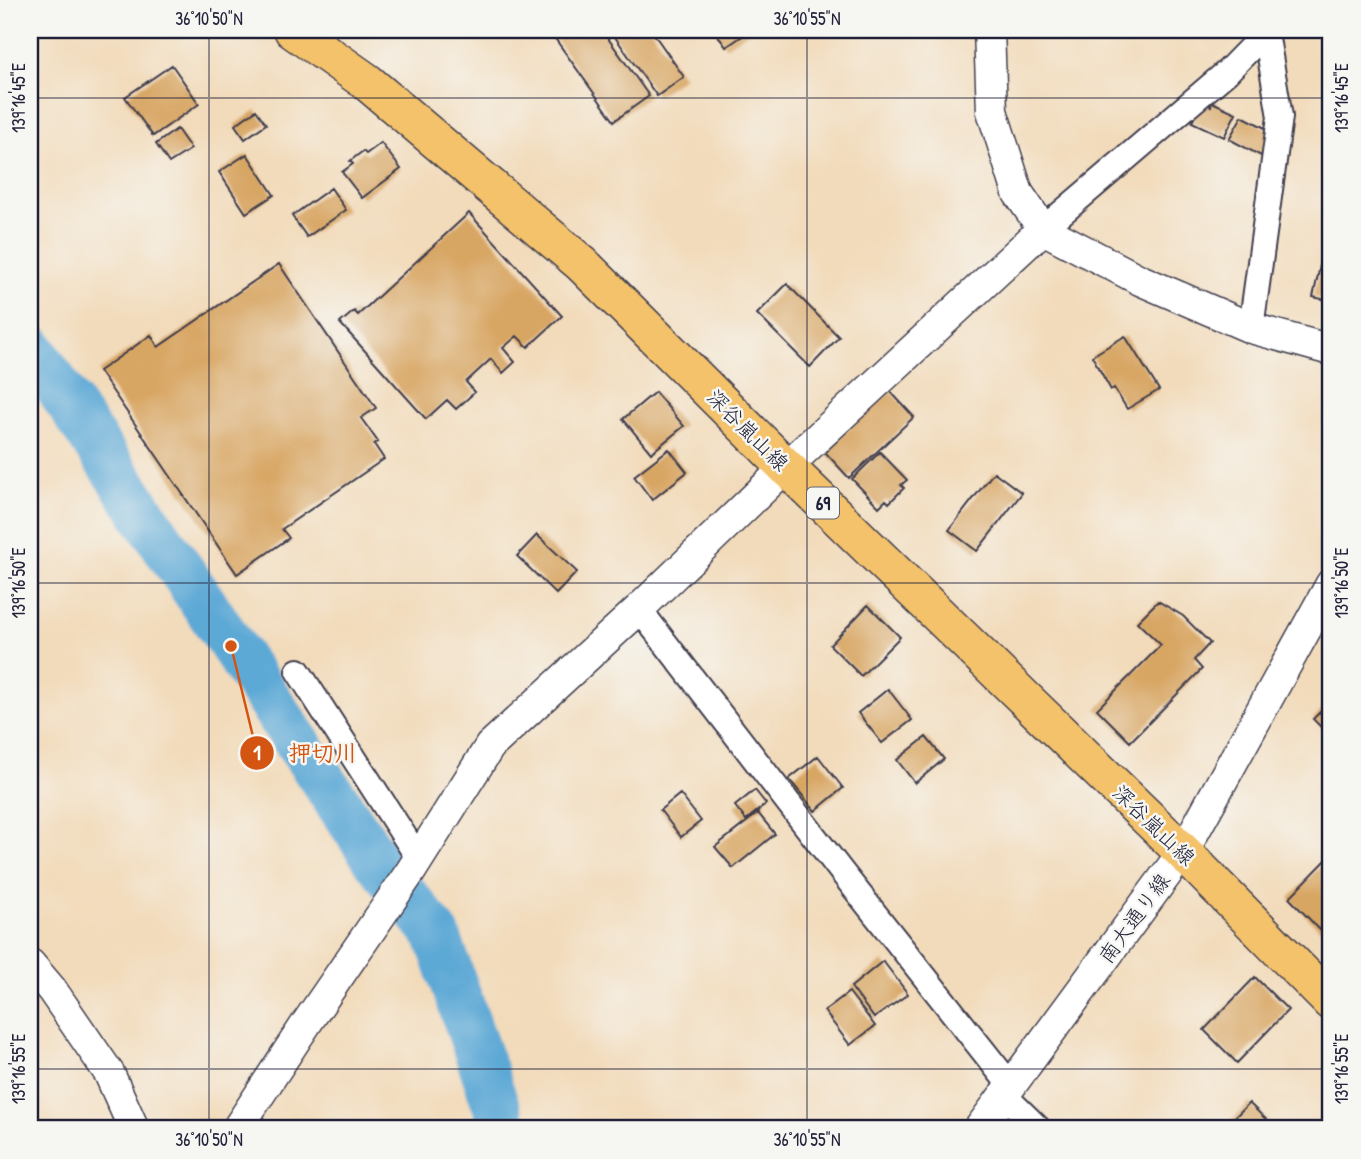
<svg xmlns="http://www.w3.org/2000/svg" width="1361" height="1159" font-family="'Patrick Hand','Klee One',sans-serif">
	<rect width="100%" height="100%" fill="#f6f6f2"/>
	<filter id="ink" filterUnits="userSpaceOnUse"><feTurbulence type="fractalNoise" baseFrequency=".0143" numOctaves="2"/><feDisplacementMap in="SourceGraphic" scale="14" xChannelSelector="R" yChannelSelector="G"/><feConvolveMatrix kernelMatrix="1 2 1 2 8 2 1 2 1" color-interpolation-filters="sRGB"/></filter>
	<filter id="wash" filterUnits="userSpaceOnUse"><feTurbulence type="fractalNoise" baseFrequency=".00686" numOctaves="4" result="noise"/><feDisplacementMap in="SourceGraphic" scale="28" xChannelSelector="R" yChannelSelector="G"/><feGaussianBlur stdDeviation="1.57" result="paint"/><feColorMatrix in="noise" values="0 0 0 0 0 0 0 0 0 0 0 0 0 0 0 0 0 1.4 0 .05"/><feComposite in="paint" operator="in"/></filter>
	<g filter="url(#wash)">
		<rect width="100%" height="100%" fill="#f2dbbb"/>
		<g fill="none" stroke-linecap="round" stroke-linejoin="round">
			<!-- river -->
			<path stroke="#5da9d6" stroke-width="47" d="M30 346 378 862 437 935 504 1129"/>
		</g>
		<g id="blocks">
			<!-- building -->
			<path fill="#d8a664" d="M549 30H602L649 96 614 121Z
				M610 30H651L684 77 657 96Z
				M714 30H751L726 47Z
				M172 65 199 104 153 136 125 97Z
				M1202 102 1211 106 1212 102 1236 113 1224 137 1192 122Z
				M256 110 266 124 245 139 235 125Z
				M1242 116 1273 132 1261 156 1229 139Z
				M177 129 191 149 169 163 156 144Z
				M381 143 401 169 362 198 342 172 353 164 350 161 363 151 366 154Z
				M247 154 274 195 246 213 219 172Z
				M331 188 346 210 307 237 292 216Z
				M469 213 562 316 528 347 517 336 503 348 515 362 503 373 491 359 466 382 475 392 456 409 447 400 426 419 340 323 354 311 358 315Z
				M1323 253 1331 254V301L1313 297Z
				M279 264 376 408 361 418 378 442 374 444 384 459 282 529 289 538 237 574 99 371 151 335 158 347Z
				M787 284 839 337 810 367 757 314Z
				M1125 336 1159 390 1127 409 1114 388 1111 390 1092 356Z
				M890 391 914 417 849 478 825 452Z
				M655 392 684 426 651 453 623 419Z
				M669 449 687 472 652 500 634 476Z
				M880 452 907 480 901 485 904 488 889 503 886 500 879 507 852 479Z
				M994 472 1022 493 977 551 949 530Z
				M537 535 577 572 556 594 517 556Z
				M1158 601 1183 616 1210 643 1194 660 1202 669 1130 742 1097 709 1161 645 1137 622Z
				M868 605 900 637 861 676 830 645Z
				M888 689 912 720 882 743 858 713Z
				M1331 701V737L1313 719Z
				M926 737 944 759 915 783 897 760Z
				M818 756 843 788 815 811 789 779Z
				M755 790 766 804 746 820 735 806Z
				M680 794 701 821 681 837 660 810Z
				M758 813 775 834 733 868 715 847Z
				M1331 855V919L1320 930 1289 898Z
				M883 961 908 994 874 1018 851 987Z
				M1255 977 1288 1010 1237 1063 1204 1030Z
				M849 992 875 1026 850 1045 824 1011Z
				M1249 1103 1276 1129H1223Z"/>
		</g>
	</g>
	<g filter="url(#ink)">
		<use href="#blocks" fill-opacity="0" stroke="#413e4e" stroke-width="2"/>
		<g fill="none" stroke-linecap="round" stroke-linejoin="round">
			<!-- minor casing -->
			<g stroke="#413e4e" stroke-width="28">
				<path id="minor" d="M1043 229 1227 72 1268 30
					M1251 328 1280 117 1266 32
					M639 609 841 871 1011 1086
					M298 671 419 859
					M1005 1096 1039 1129"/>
			</g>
			<!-- tertiary casing -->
			<g stroke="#413e4e" stroke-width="33">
				<path id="tertiary" d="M989 30 992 111 1018 193 1043 229 1140 280 1251 328 1331 350
					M30 964 52 990 109 1073 134 1129
					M237 1129 306 1024 411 871 490 746 639 609 786 467 1043 229
					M979 1129 1183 852 1331 584"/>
			</g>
			<!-- primary casing -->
			<g stroke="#413e4e" stroke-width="40">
				<path id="primary" d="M293 30 367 82 582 264 786 467 1183 852 1331 1002"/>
			</g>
			<!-- minor -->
			<use href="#minor" stroke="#fff" stroke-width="24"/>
			<!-- tertiary -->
			<use href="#tertiary" stroke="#fff" stroke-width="30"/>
			<!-- primary -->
			<use href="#primary" stroke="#f4c26a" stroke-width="37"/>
		</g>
	</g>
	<!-- ticks -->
	<path fill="none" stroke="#22223b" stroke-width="2" stroke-opacity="0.45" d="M209 30V1129M807 30V1129M30 98H1331M30 583H1331M30 1069H1331"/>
	<g text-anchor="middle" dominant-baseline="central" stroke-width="5" stroke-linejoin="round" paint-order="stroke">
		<!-- shield labels -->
		<rect fill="#f6f6f2" stroke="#626272" stroke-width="2" x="807" y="487.5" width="32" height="31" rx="5"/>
		<g font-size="19" font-weight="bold" fill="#22223b">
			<text x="823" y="503">69</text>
		</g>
		<!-- street labels -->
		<g font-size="21" fill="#22223b" stroke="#f6f6f2">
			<text transform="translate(748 430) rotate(45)">深谷嵐山線</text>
			<text transform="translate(1154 825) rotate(44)">深谷嵐山線</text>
			<text transform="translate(1134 918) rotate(-54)">南大通り線</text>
		</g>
	</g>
	<!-- callouts -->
	<path fill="none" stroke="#d45411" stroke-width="2.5" d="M231 646L257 753"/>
	<g fill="#d45411" stroke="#f6f6f2" stroke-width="2.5">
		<circle cx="231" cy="646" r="7"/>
		<circle cx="257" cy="753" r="18"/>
	</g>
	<g font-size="21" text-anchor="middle" font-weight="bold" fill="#fff">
		<text x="257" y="760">1</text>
	</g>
	<g font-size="23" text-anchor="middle" font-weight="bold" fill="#d45411" stroke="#f6f6f2" stroke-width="5" stroke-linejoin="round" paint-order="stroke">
		<text x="323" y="761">押切川</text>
	</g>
	<!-- margin -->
	<rect width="1361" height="1159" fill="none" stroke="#f6f6f2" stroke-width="77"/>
	<rect x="38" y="38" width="1284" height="1082" fill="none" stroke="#22223b" stroke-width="2.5"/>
	<g font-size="18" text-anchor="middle" fill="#22223b">
		<text x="209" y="25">36°10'50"N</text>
		<text x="807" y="25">36°10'55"N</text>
		<text transform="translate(1342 98) rotate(-90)" y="6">139°16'45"E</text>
		<text transform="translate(19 98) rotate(-90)" y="6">139°16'45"E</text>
		<text transform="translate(1342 583) rotate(-90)" y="6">139°16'50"E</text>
		<text transform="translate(19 583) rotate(-90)" y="6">139°16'50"E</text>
		<text transform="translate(19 1069) rotate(-90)" y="6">139°16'55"E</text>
		<text transform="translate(1342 1069) rotate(-90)" y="6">139°16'55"E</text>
		<text x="209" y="1146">36°10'50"N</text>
		<text x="807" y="1146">36°10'55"N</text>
	</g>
</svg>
